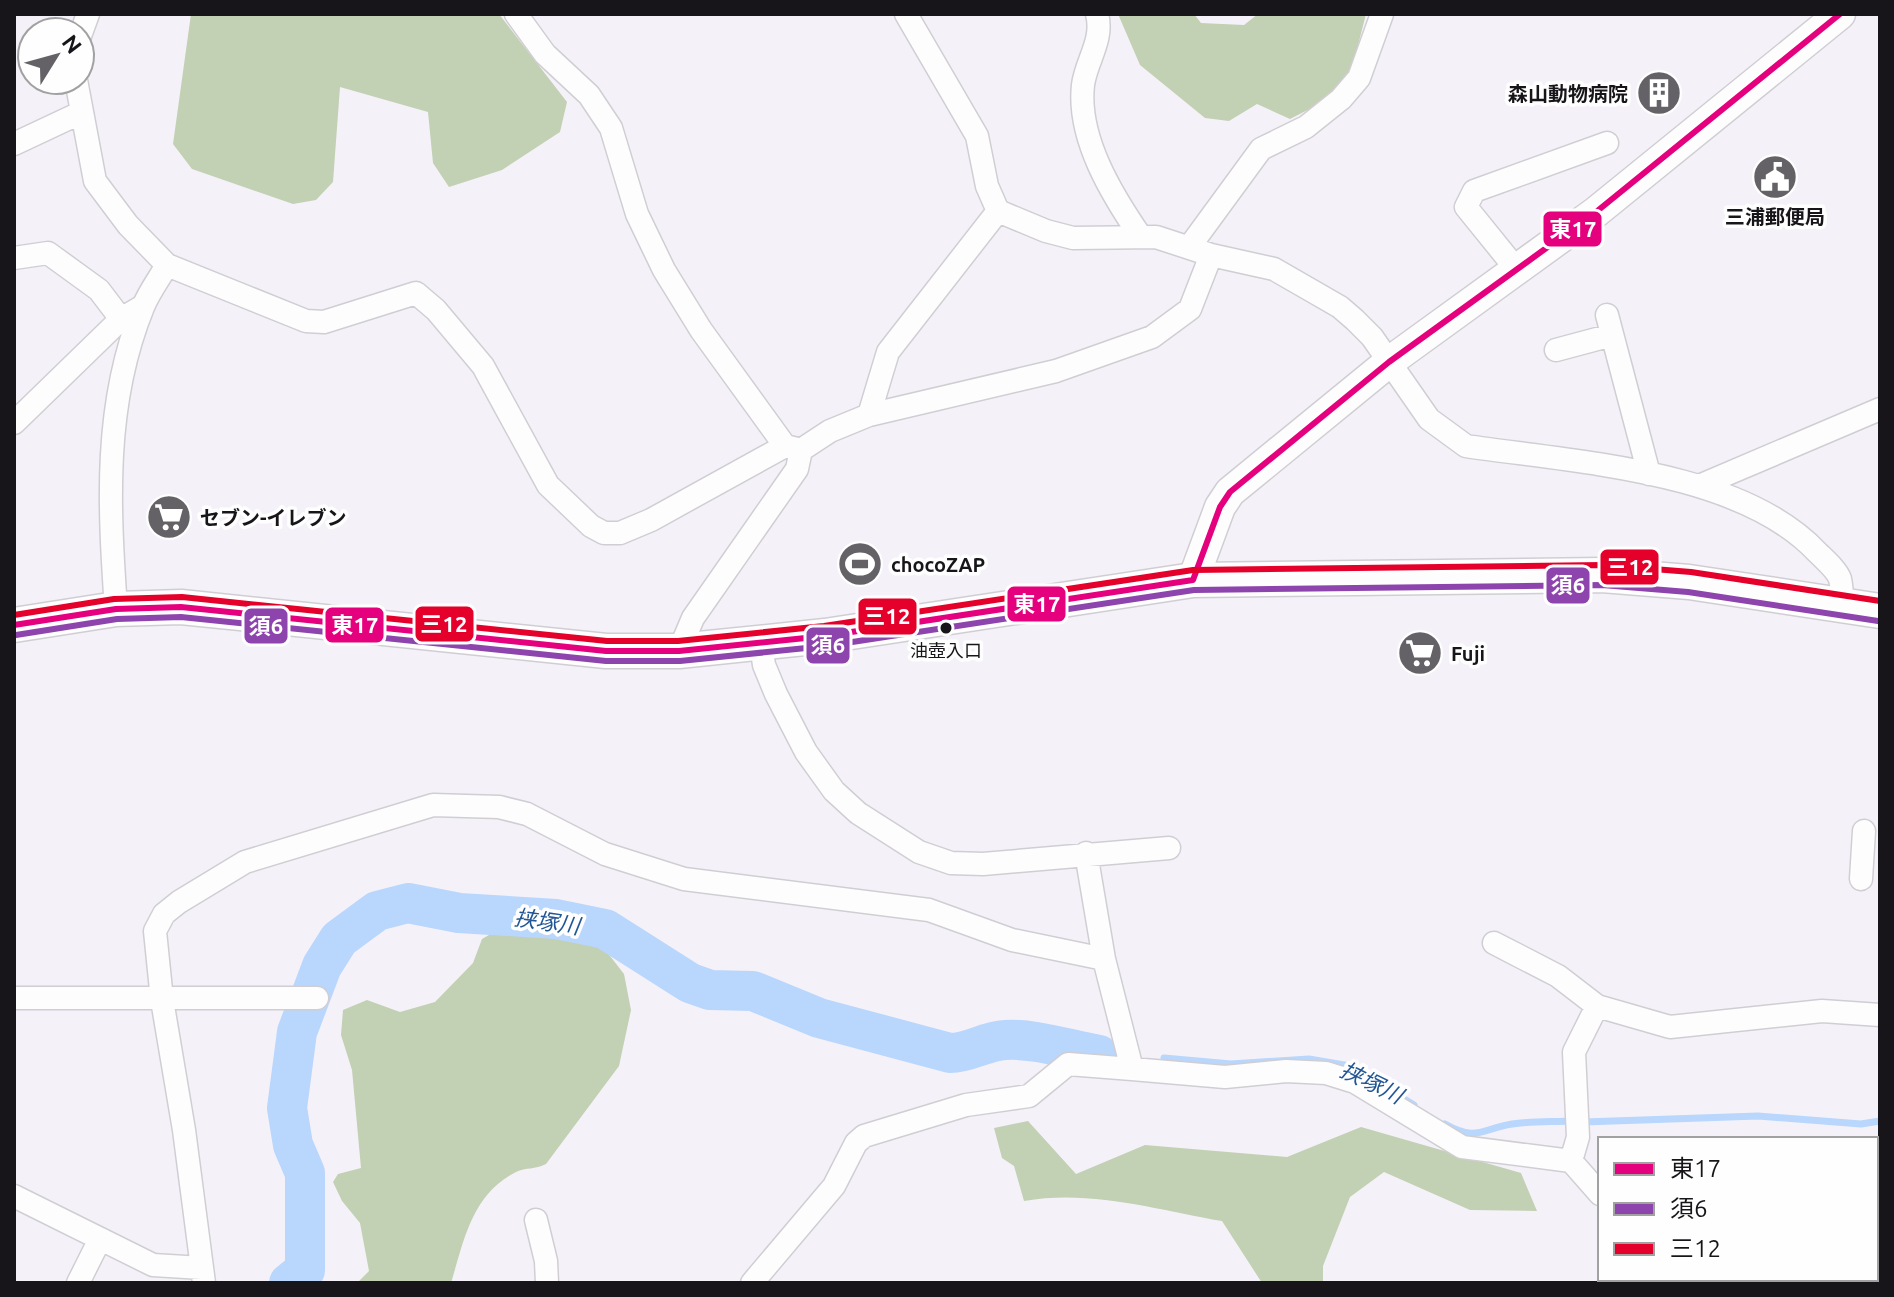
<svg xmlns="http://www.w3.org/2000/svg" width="1894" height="1297" font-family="Ubuntu,'Noto Sans JP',sans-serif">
	<rect width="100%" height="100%" fill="#f4f2f8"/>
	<!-- forest -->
	<path fill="#c2d0b3" d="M191 14H499L567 102 560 132 502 170 449 187 433 163 428 112 340 87 333 182 316 200 293 204 192 169 173 144Z
		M1118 14H1194L1201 23 1244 25 1258 14H1366L1352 69 1329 99 1290 119 1257 104 1229 121 1205 118 1140 65Z
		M526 927 600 943 624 974 631 1010 619 1066 546 1164C535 1170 526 1167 516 1172 472 1194 464 1240 451 1283H357L369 1271 360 1223 342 1201 333 1182 338 1174 361 1168 352 1070 341 1035 343 1010 367 1000 400 1012 435 1002 473 963 482 939 494 932Z
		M1028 1121 1076 1174 1145 1145 1287 1157 1361 1127 1521 1173 1537 1211 1470 1210 1384 1172 1350 1197 1323 1266V1283H1262L1222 1221C1158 1210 1090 1189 1024 1201L1014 1166 1002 1158 994 1128Z"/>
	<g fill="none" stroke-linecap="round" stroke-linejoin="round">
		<!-- stream -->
		<path stroke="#b9d6fc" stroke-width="7" d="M1164 1058 1231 1064 1309 1059 1350 1066 1414 1105
			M1584 1122 1758 1116 1861 1124 1880 1121
			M1445 1124C1477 1142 1481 1129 1512 1124 1531 1121 1551 1122 1570 1121"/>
		<!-- river -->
		<path stroke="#b9d6fc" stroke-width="40" d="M289 1283 305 1270V1173L293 1145 287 1108 297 1032 322 966 339 939 377 911 408 903 459 913 556 919 605 929 690 983 710 990 753 991 819 1018 950 1053C970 1053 985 1041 1005 1040 1034 1038 1070 1050 1099 1055"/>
		<!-- minor casing -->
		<g stroke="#d0ced3" stroke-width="25">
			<path id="minor" d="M516 14 545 54 589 95 611 128 637 214 664 270 701 330 785 446
				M906 14 977 136 987 186 998 211 1046 231 1073 238 1156 237 1211 255 1274 269 1340 307 1355 320 1372 337 1429 419 1466 446C1573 462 1740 470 1817 552 1824 559 1837 570 1840 579 1842 587 1842 596 1842 604
				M1097 14C1104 40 1086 61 1083 85 1077 138 1112 195 1141 237
				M80 36 88 14
				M76 80 95 181 128 225 167 265 306 321 324 322 416 293 436 310 483 366 548 485 591 526 604 533H620L651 520 785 446 801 450
				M14 144 80 113
				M1190 246 1261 149 1306 127 1341 99 1359 78 1382 14
				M14 258 48 253 99 290 121 319
				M1517 270 1466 207 1474 191 1607 143
				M1607 315 1649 474
				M1556 350 1612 335
				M869 415 888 352 998 211
				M14 423 121 319 143 306
				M1699 486 1880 409
				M116 609C109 507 103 405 143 307 149 292 159 279 167 265
				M761 644 764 665 776 694 806 752 834 791 858 813 919 852 951 863 983 864 1169 848
				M679 651 693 618 797 469 801 450 830 431 869 415 1056 371 1152 337 1190 309 1211 255
				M1086 853 1104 959 1132 1069 1225 1077 1286 1071 1326 1073 1355 1082 1462 1147 1571 1161 1600 1194
				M1861 879 1864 831
				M1494 943 1558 976 1597 1006 1670 1027 1822 1011 1880 1015
				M14 998H317
				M1571 1161 1578 1137 1574 1052 1597 1006
				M14 1196 153 1265 202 1268
				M536 1220 546 1261 547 1283
				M1876 1264H1880
				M78 1283 100 1239
				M204 1283 184 1130 162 1000 155 931 164 914 179 902 245 862 433 805 499 807 527 814 605 854 684 879 929 910 1012 940 1104 959
				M752 1283 834 1186 856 1143 864 1136 966 1105 1029 1096 1068 1064 1132 1069"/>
		</g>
		<!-- secondary casing -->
		<g stroke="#d0ced3" stroke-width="33">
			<path id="secondary" d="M1193 580 1220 507 1230 492 1389 362 1596 212 1840 14"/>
		</g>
		<!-- primary casing -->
		<g stroke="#d0ced3" stroke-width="37">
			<path id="primary" d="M14 625 116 609 181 607 606 651H679L825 636 1193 580 1602 575 1689 582 1880 611"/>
		</g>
		<!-- minor -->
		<use href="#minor" stroke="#fdfdfe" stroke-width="22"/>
		<!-- secondary -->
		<use href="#secondary" stroke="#fdfdfe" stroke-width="30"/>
		<!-- primary -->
		<use href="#primary" stroke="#fdfdfe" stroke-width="34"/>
		<!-- bus-1 casing -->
		<g stroke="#fefefe" stroke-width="12">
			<path id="bus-1" d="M14 625 116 609 181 607 606 651H679L825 636 1193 580 1220 507 1230 492 1389 362 1596 212 1840 14"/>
		</g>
		<!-- bus-2 casing -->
		<g stroke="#fefefe" stroke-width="12">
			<path id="bus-2" d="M16 635 117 619 181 617 606 661H680L826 646 1194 590 1602 585 1688 592 1878 621"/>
		</g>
		<!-- bus-3 casing -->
		<g stroke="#fefefe" stroke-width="12">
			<path id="bus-3" d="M14 615 114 599 182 597 607 641H678L824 626 1193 570 1603 565 1691 572 1880 601"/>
		</g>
		<!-- bus-1 -->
		<use href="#bus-1" stroke="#e5007d" stroke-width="6"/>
		<!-- bus-2 -->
		<use href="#bus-2" stroke="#8e44ad" stroke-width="6"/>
		<!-- bus-3 -->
		<use href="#bus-3" stroke="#e4002b" stroke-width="6"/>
	</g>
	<!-- icons -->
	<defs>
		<g id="building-disc" transform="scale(2.3)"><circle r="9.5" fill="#646267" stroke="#fefefe"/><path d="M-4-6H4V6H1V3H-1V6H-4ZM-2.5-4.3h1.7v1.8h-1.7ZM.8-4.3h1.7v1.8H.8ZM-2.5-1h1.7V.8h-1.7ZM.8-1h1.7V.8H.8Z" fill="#fff"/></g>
		<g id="civic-disc" transform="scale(2.3)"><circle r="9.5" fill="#646267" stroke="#fefefe"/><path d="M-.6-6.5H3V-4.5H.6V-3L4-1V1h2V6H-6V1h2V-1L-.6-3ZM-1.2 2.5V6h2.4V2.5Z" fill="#fff"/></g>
		<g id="supermarket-disc" transform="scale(2.3)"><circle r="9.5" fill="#646267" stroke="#fefefe"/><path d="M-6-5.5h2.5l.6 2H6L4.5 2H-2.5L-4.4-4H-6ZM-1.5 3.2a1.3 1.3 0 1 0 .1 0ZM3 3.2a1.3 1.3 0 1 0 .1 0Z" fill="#fff"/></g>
		<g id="stadium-disc" transform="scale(2.3)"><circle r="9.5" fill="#646267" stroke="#fefefe"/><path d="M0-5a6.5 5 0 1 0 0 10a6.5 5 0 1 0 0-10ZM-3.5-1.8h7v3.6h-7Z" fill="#fff"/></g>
	</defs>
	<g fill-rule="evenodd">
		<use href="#building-disc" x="1659" y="93"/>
		<use href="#civic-disc" x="1775" y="177"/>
		<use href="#supermarket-disc" x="169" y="517"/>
		<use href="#stadium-disc" x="860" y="564"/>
		<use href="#supermarket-disc" x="1420" y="653"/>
	</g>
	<!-- markers -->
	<circle fill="#171519" stroke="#fefefe" stroke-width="3" cx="946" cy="628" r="7"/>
	<g text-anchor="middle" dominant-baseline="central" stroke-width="7" stroke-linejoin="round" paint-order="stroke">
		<!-- bus labels -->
		<g font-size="18" fill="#171519" stroke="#fefefe">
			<text x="946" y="650">油壺入口</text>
		</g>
		<!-- poi labels -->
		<g font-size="20" font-weight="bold" fill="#171519" stroke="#fefefe" text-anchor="start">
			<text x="1628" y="93" text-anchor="end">森山動物病院</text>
			<text x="1775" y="216" text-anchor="middle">三浦郵便局</text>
			<text x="200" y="517">セブン-イレブン</text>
			<text x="891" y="564">chocoZAP</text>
			<text x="1451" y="653">Fuji</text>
		</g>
		<!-- water labels -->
		<g font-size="22" font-style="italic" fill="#215694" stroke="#fefefe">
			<text transform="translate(547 921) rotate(8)">挟塚川</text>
			<text transform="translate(1372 1082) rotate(26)">挟塚川</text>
		</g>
	</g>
	<g stroke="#fefefe" stroke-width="3">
		<rect x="1542" y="210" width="61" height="38" rx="8" fill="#e5007d"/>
		<rect x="1599" y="548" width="61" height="38" rx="8" fill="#e4002b"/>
		<rect x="1545" y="566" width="46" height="39" rx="8" fill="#8e44ad"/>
		<rect x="1006" y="585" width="61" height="38" rx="8" fill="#e5007d"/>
		<rect x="857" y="597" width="61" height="39" rx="8" fill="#e4002b"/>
		<rect x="414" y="605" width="61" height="38" rx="8" fill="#e4002b"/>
		<rect x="324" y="606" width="61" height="38" rx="8" fill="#e5007d"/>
		<rect x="243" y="607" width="46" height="38" rx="8" fill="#8e44ad"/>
		<rect x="805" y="626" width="46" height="39" rx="8" fill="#8e44ad"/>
	</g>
	<g font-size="22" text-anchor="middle" font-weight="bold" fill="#fff">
		<text x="1573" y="237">東17</text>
		<text x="1630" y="575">三12</text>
		<text x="1568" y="593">須6</text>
		<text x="1037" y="612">東17</text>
		<text x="887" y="624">三12</text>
		<text x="444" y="632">三12</text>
		<text x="355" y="633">東17</text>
		<text x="266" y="634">須6</text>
		<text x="828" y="653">須6</text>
	</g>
	<!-- border -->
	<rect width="1894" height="1297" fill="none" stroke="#171519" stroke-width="32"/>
	<!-- legend -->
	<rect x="1598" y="1137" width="280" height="144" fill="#fefefe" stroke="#a2a1a2" stroke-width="2"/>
	<rect x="1614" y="1163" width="40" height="12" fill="#e5007d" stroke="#a2a1a2" stroke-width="2"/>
	<text x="1670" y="1177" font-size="24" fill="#171519">東17</text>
	<rect x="1614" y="1203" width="40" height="12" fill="#8e44ad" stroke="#a2a1a2" stroke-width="2"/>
	<text x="1670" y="1217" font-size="24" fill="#171519">須6</text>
	<rect x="1614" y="1243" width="40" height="12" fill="#e4002b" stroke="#a2a1a2" stroke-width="2"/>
	<text x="1670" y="1257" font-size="24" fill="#171519">三12</text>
	<!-- north arrow -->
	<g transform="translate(56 56) rotate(53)"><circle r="38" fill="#fefefe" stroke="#a2a1a2" stroke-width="2"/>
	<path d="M0-6L14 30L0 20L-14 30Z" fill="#646267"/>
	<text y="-12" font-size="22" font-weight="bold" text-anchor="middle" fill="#171519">N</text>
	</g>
</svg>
